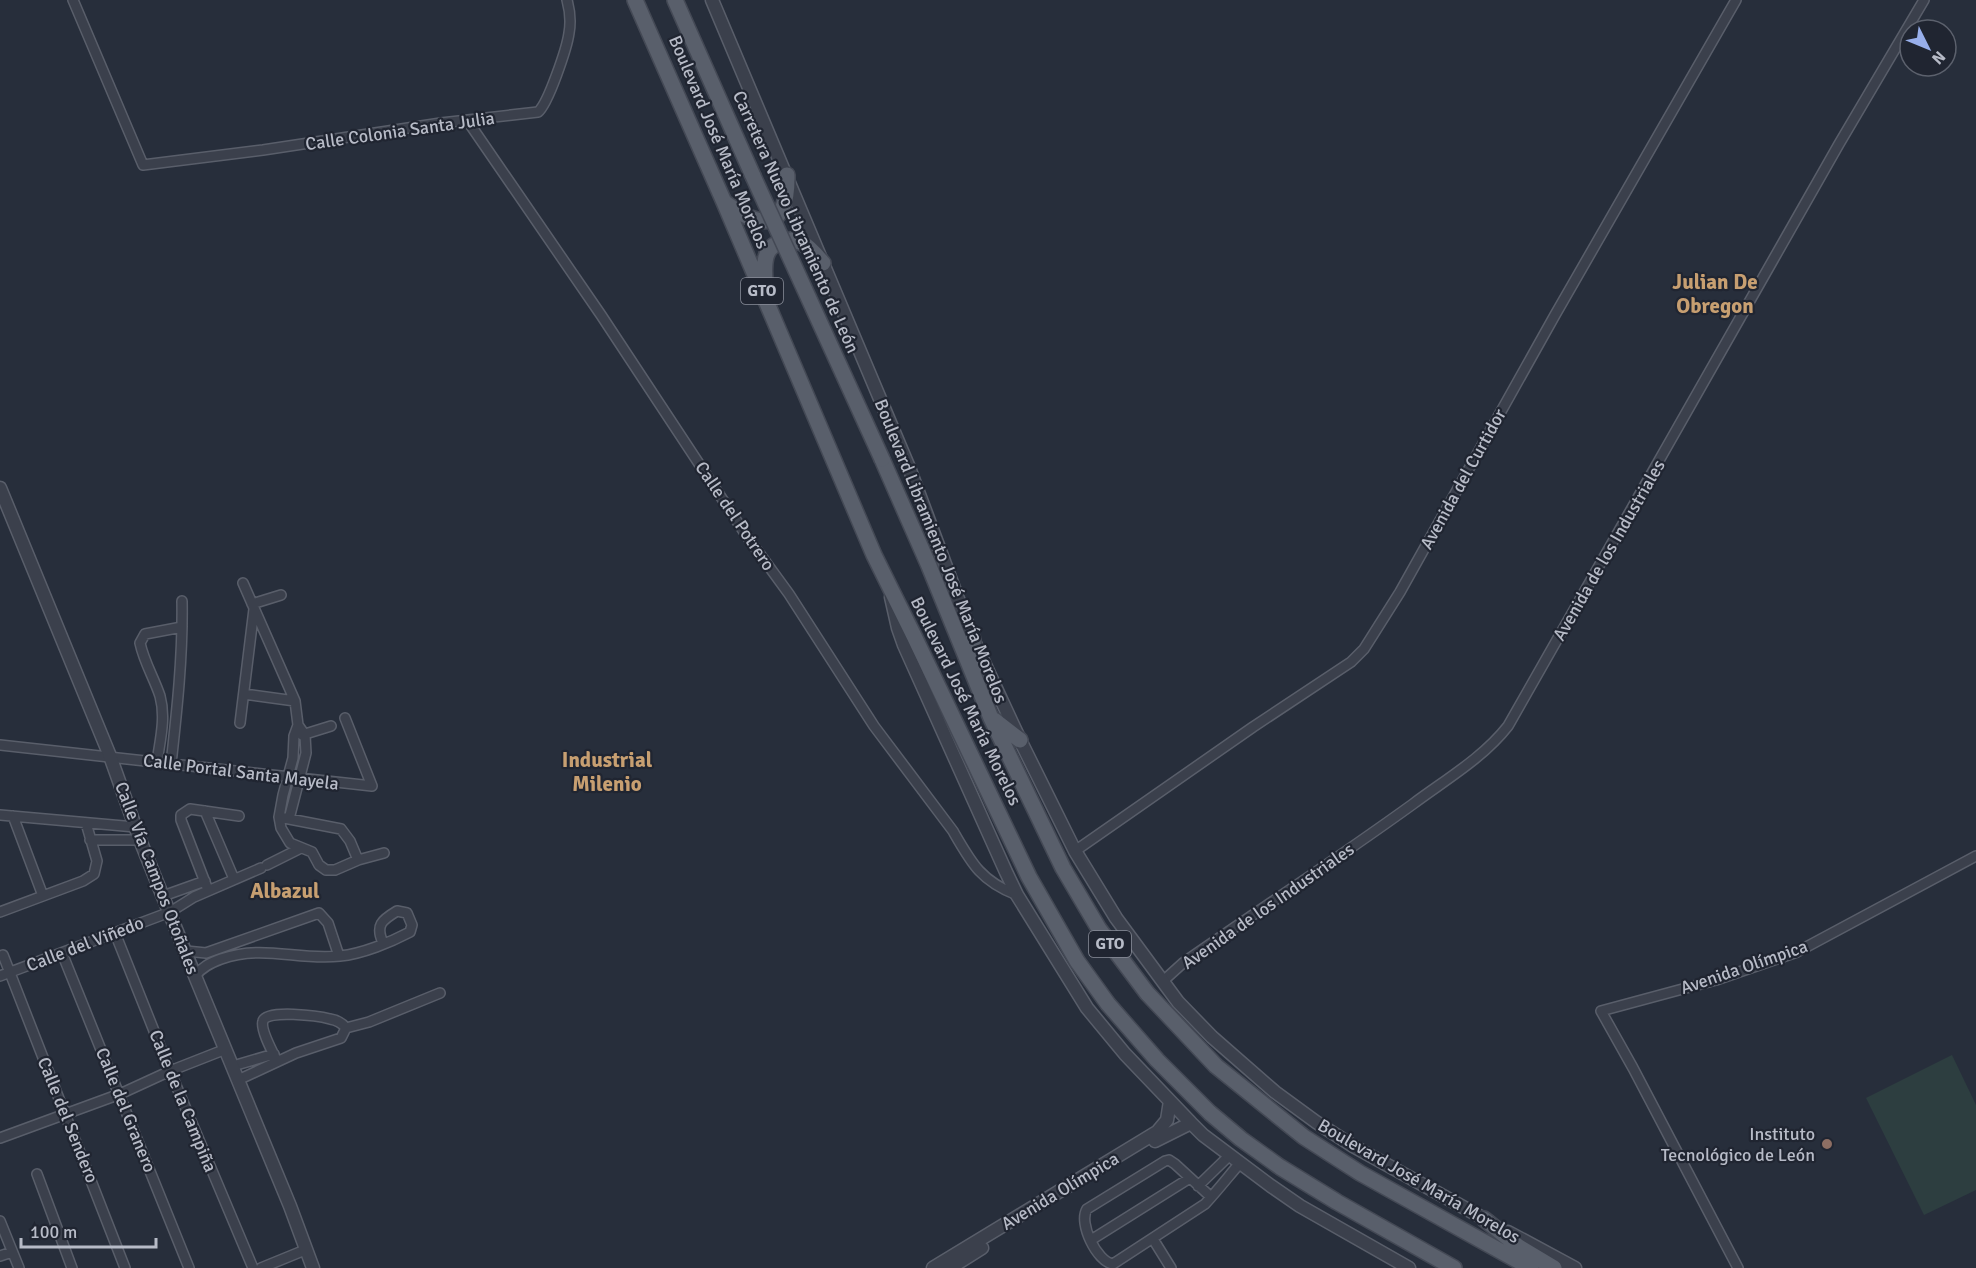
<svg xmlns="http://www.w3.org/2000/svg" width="1976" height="1268" font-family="Signika,sans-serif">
	<rect width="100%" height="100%" fill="#272e3b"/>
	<!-- grass -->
	<path fill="#2d3e40" d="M1952 1055 1976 1105V1190L1924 1215 1866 1098Z"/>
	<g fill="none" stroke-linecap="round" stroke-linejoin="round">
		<!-- minor casing -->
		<g stroke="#595e6a" stroke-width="12">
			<path id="minor" d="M73 0 143 165 263 150 441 123 538 112C548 104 567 48 569 33 571 22 570 11 567 0
				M467 120 601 315 746 535 789 594 874 726 953 831C972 864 981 881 1017 895
				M243 583 295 701 298 725 294 736 293 758 283 795 279 817 281 828 290 843 312 852 319 865 326 870H335L358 860 384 853
				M252 604 281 595
				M244 694 295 701
				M240 723 254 609
				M302 735 331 726
				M0 745 372 786 345 718
				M157 762C160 740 166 718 160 696 154 678 144 662 140 643L145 634 182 627
				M171 764C177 710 183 655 182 601
				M205 811 234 879
				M0 815 135 827
				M13 816 43 896
				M279 817 341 829 350 841 358 860
				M289 819 306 753 305 735 298 725
				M90 840H140
				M1075 851 1253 727 1351 662 1364 649 1400 592 1555 315 1736 0
				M267 865 301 848
				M208 890 181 820V815L190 809 239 816
				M163 896 205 881
				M0 912 83 881 94 874 97 861 86 823
				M115 933 170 1071 253 1268
				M186 951 206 953 319 913 328 923 339 956
				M62 953 189 1268
				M3 955 125 1268
				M0 976 170 912 194 897 261 868
				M195 976C202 967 210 963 221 959 264 944 298 961 340 956 362 954 391 942 410 932L412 925 407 913 397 911C382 920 375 925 383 943
				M1162 982 1183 963C1259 910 1337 859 1413 804 1445 780 1483 758 1508 726L1839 144 1924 0
				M277 1061C273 1053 260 1029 263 1021 266 1009 319 1016 330 1019 337 1020 342 1023 346 1028
				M233 1066 274 1054
				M238 1080 296 1053 341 1038 346 1028 369 1022 440 993
				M0 1138 120 1094 170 1071 226 1049
				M37 1174 72 1268
				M1198 1186 1230 1155
				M1211 1197 1175 1164 1169 1160 1165 1161 1087 1209C1078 1223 1097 1262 1113 1264L1205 1204C1217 1191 1228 1177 1240 1163
				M0 1221 19 1268
				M1153 1239 1171 1268
				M1091 1240 1190 1178
				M0 1256 12 1252
				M261 1268 305 1250
				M1738 1268 1633 1068 1601 1011 1716 980 1797 952 1976 856"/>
		</g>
		<!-- tertiary casing -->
		<g stroke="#595e6a" stroke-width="15">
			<path id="tertiary" d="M712 0 910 470 973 639 1020 740 1075 851 1116 918 1178 1002 1212 1037 1275 1092 1316 1122 1353 1146 1490 1222
				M0 488 110 756 140 840 195 976 290 1206 313 1268
				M891 597 898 628 904 645 1006 872 1017 895 1087 1008 1125 1054 1191 1123 1203 1135 1271 1186 1300 1206 1409 1268
				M1155 1141 1191 1123
				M1508 1232 1575 1268
				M933 1268 1157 1132 1167 1120 1170 1101
				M950 1268 982 1248"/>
		</g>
		<!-- primary casing -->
		<g stroke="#444955" stroke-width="18">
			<path id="primary" d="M635 0 724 202 874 555 914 636 1029 877 1077 961 1108 1004 1157 1060 1210 1113 1241 1139 1280 1167 1337 1202 1454 1268
				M675 0 753 176
				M724 202C763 231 788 230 787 175
				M766 292C765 281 763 268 766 257 769 243 789 236 802 243 810 247 817 256 823 263
				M882 459 929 566 991 718 1063 868 1099 929 1147 993 1216 1066 1304 1137 1360 1173 1531 1268
				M973 639 974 668
				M994 720 1020 740
				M1484 1219 1519 1247 1554 1268"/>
		</g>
		<!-- minor -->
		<use href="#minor" stroke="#3b404c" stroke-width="9"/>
		<!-- tertiary -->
		<use href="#tertiary" stroke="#3b404c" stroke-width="12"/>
		<!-- primary -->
		<use href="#primary" stroke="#595f6b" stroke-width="15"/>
		<!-- primary-bridge casing -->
		<g stroke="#444955" stroke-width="18" stroke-linecap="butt">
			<path id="primary-bridge" d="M753 176 882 459"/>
		</g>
		<!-- primary-bridge -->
		<use href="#primary-bridge" stroke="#595f6b" stroke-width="15"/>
	</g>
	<!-- markers -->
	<circle fill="#8d6e63" stroke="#202531" stroke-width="2" cx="1827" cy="1144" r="6"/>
	<g text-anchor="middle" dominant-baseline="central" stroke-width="4.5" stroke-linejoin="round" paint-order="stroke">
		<!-- shield labels -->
		<g fill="#202531" stroke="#8a8e9a" stroke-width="1.5">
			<rect x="741" y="278" width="42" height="26" rx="4.5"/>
			<rect x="1089" y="931" width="42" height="26" rx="4.5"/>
		</g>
		<g font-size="16" font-weight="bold" fill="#b7bbc7">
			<text x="762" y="291">GTO</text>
			<text x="1110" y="944">GTO</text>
		</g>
		<!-- street labels -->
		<g font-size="18" fill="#b7bbc7" stroke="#202531">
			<text transform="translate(400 131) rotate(-8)">Calle Colonia Santa Julia</text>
			<text transform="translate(719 142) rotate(67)">Boulevard José María Morelos</text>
			<text transform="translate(796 222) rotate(66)">Carretera Nuevo Libramiento de León</text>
			<text transform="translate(1463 479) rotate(-61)">Avenida del Curtidor</text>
			<text transform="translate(735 516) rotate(56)">Calle del Potrero</text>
			<text transform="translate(1609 550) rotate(-60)">Avenida de los Industriales</text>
			<text transform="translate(941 551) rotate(68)">Boulevard Libramiento José María Morelos</text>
			<text transform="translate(966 701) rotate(64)">Boulevard José María Morelos</text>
			<text transform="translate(241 772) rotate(7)">Calle Portal Santa Mayela</text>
			<text transform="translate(157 878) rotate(69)">Calle Vía Campos Otoñales</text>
			<text transform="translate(1268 906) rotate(-35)">Avenida de los Industriales</text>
			<text transform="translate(85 944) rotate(-21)">Calle del Viñedo</text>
			<text transform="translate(1744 967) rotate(-19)">Avenida Olímpica</text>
			<text transform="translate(183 1101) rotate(68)">Calle de la Campiña</text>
			<text transform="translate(126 1110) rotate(68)">Calle del Granero</text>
			<text transform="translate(68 1120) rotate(68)">Calle del Sendero</text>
			<text transform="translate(1419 1181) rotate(30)">Boulevard José María Morelos</text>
			<text transform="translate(1060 1191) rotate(-31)">Avenida Olímpica</text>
		</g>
		<!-- poi labels -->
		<g font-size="18" fill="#b7bbc7" stroke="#202531" text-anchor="end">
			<text x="1815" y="1134">Instituto<tspan x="1815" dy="21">Tecnológico de León</tspan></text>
		</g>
		<!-- quarter labels -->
		<g font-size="21" font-weight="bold" fill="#c79f71" stroke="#202531">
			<text x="1715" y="282">Julian De<tspan x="1715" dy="24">Obregon</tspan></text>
			<text x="607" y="760">Industrial<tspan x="607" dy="24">Milenio</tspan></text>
			<text x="285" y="891">Albazul</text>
		</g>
	</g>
	<!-- north arrow -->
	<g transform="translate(1928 48) rotate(133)"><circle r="28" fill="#202531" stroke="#5c616d" stroke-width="1.5"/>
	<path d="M0-4.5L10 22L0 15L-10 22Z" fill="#98afeb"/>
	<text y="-9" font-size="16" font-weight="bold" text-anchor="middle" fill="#b7bbc7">N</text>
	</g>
	<!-- scale -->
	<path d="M21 1238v9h135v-9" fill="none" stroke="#b7bbc7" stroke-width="3"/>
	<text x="30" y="1238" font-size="18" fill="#b7bbc7" stroke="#202531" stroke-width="4.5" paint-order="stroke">100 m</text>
</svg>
